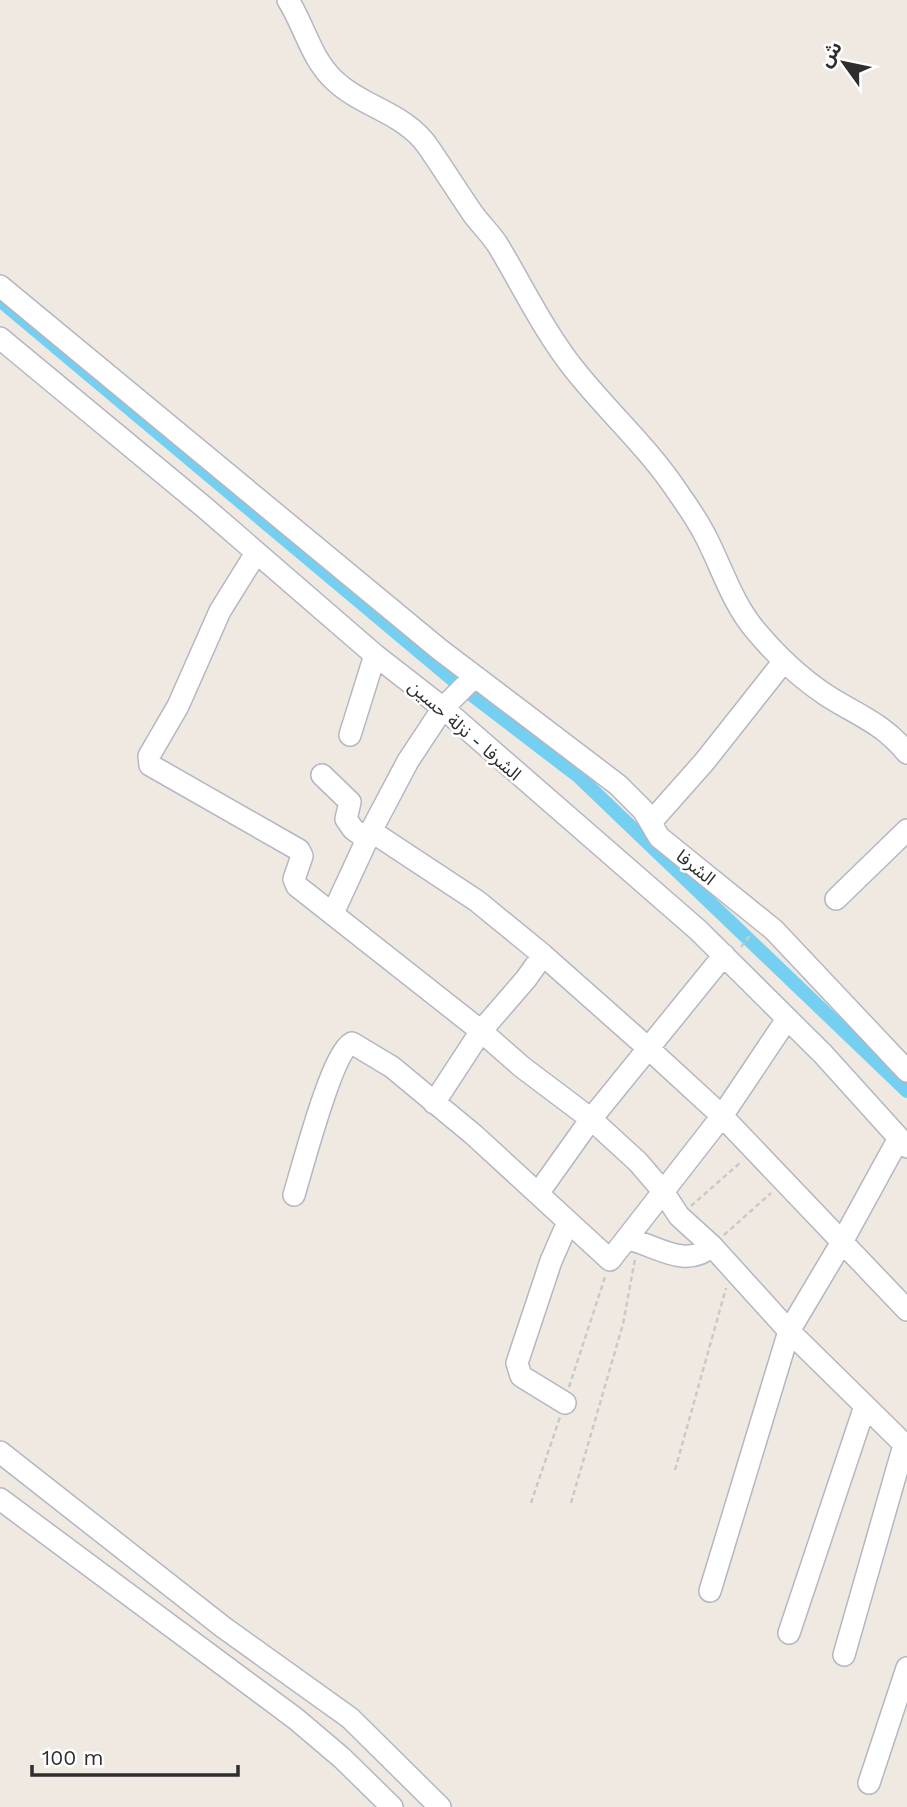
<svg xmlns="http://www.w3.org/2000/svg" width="907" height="1807" font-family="'Work Sans','Noto Sans Arabic',sans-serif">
	<rect width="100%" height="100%" fill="#efe9e1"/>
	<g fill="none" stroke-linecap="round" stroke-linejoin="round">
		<!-- canal -->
		<path stroke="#75cff0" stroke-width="14" d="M0 300 459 685 578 776 907 1091"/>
		<!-- minor casing -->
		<g stroke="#b4b7c1" stroke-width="24">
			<path id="minor" d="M288 0C305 27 311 59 335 81 364 108 406 113 429 148 444 170 458 192 473 214 481 225 492 235 499 247 523 287 544 331 574 369 607 411 649 448 679 494 689 508 699 523 707 539 723 571 733 604 756 631 777 656 799 677 826 695 857 715 883 723 907 753
				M0 286 439 649 618 785 643 810 659 837 774 930 907 1071
				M0 338 204 507 375 655 443 708 698 930 823 1054 907 1147
				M256 553 220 611 178 706 149 756 150 765 299 850 302 856 294 879 297 886 481 1031 522 1067 591 1119 638 1162 662 1190 679 1216 712 1246 789 1331 907 1447
				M350 735 375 655
				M322 775 350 802 346 819 353 829 368 840
				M651 822 705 761 784 661
				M371 831 477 901 543 955 649 1049 722 1116 907 1310
				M836 899 907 830
				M333 913 371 831 408 761 443 708 474 677
				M434 1103 481 1031 526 979 543 955
				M539 1192 591 1119 724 955
				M294 1195C302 1169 332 1052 352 1043L392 1067 474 1135 610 1260 722 1116 787 1019
				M628 1239C656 1245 685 1270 712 1246
				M565 1403 521 1376 517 1363 551 1261 568 1222
				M0 1452 223 1627 350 1718 440 1807
				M0 1499 296 1719 342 1758 392 1807
				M710 1591 789 1331 842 1242 899 1138
				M789 1633 865 1406
				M844 1655 904 1445
				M869 1783 907 1668"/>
		</g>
		<!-- path -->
		<path stroke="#c9c9c9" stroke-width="2.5" stroke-dasharray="5 3.5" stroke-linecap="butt" d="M741 947 752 933
			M691 1206 741 1162
			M724 1235 771 1193
			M569 1387 605 1277
			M675 1470 726 1288
			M531 1503 560 1417
			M571 1503 623 1324 635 1259"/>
		<!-- minor -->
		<use href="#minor" stroke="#fff" stroke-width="21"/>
	</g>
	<g text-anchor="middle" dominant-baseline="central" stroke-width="5" stroke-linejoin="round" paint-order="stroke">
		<!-- street labels -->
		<g font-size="18" fill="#2e2e2e" stroke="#fff">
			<text transform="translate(465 730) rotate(41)">الشرفا - نزلة حسين</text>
			<text transform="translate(696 867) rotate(39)">الشرفا</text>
		</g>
	</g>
	<!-- north arrow -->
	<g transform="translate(844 63) rotate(303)" stroke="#ffffff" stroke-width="5" paint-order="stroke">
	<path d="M0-5L12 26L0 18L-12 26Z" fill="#2e2e2e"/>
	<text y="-10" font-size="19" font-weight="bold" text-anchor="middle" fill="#2e2e2e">ش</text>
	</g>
	<!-- scale -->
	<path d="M32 1765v10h206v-10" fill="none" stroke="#2e2e2e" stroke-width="3.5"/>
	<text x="42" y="1765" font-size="21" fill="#2e2e2e" stroke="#ffffff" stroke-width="5" paint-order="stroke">100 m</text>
</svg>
